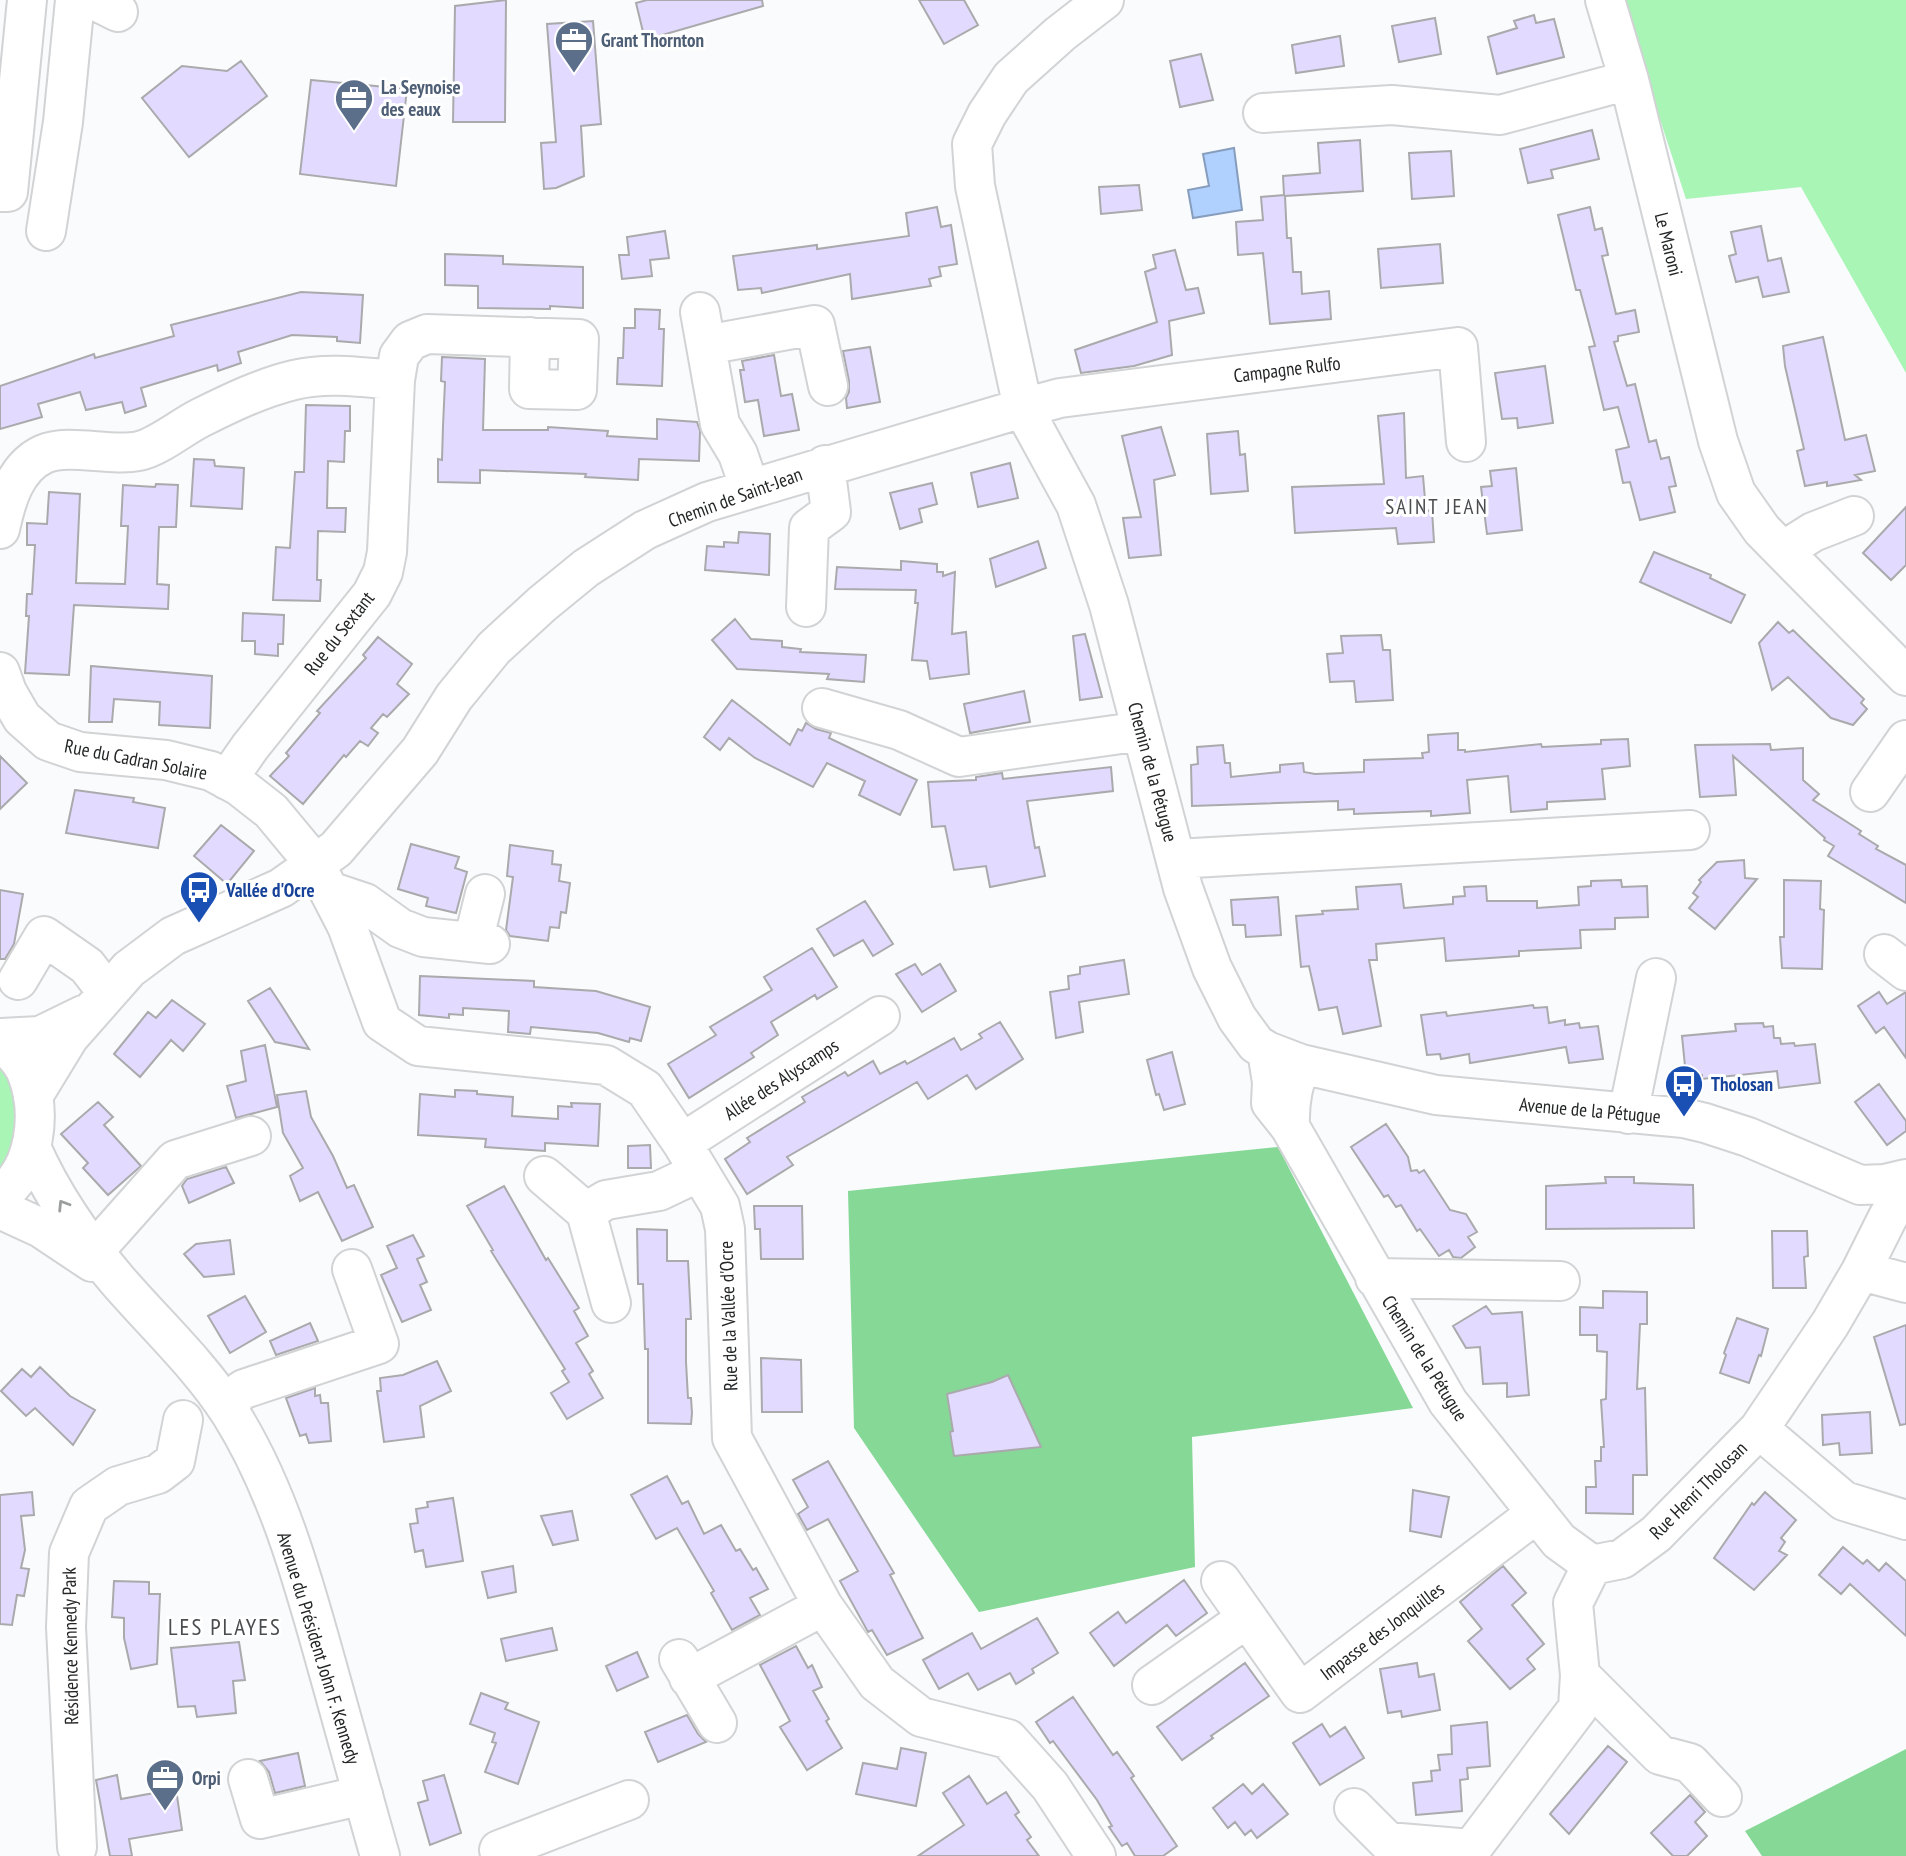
<svg xmlns="http://www.w3.org/2000/svg" width="1906" height="1856" font-family="'PT Sans Narrow',sans-serif">
	<rect width="100%" height="100%" fill="#f9fbfd"/>
	<!-- green -->
	<path fill="#a8f5b6" d="M1621 0H1906V373L1801 187 1686 199Z
		M0 1040 33 1096 0 1195Z"/>
	<!-- forest -->
	<path fill="#86d896" d="M1278 1147 1413 1408 1192 1437 1195 1567 979 1612 854 1428 848 1191Z
		M1906 1749V1856H1762L1745 1831Z"/>
	<!-- water -->
	<path fill="#b0d0fe" stroke="#869dbd" stroke-width="2" d="M1234 148 1242 210 1193 218 1188 190 1209 186 1203 154Z"/>
	<!-- building -->
	<path fill="#e2dbff" stroke="#aaa9ac" stroke-width="2" d="M506 0 505 122H453L455 6Z
		M647 0H762L763 6 645 40 636 3Z
		M919 0H964L978 25 944 44Z
		M1534 15 1536 23 1554 19 1564 57 1497 74 1488 37 1517 28 1514 21Z
		M1435 18 1441 54 1399 62 1392 26Z
		M593 21 601 124 581 126 584 176 556 188 544 189 541 143 556 142 547 24Z
		M1340 36 1344 66 1296 73 1292 45Z
		M1201 54 1213 100 1180 107 1170 61Z
		M241 61 267 96 189 157 142 98 182 66 227 71Z
		M311 80 407 89 396 186 300 174Z
		M1592 130 1599 159 1551 170 1553 178 1528 183 1520 149Z
		M1360 140 1363 191 1285 196 1287 238H1291L1293 272H1301L1302 294 1329 291 1331 319 1270 324 1263 253 1238 255 1236 222 1263 220 1261 197 1284 195 1283 176 1320 173 1318 143Z
		M1451 151 1454 196 1412 199 1409 153Z
		M1139 185 1142 210 1101 214 1099 187Z
		M937 207 941 227 951 225 957 264 939 267 941 276 929 279 931 286 852 299 850 274 762 293 761 288 738 290 733 256 817 245V249L909 236 906 213Z
		M1590 207 1595 230 1602 228 1608 255 1602 256 1616 314 1635 310 1639 332 1618 336V341L1614 342 1627 386 1635 384 1649 442 1656 440 1661 459 1669 457 1676 486 1669 487 1675 512 1640 520 1630 482 1623 483 1616 450 1629 447 1618 407 1604 410 1589 347 1595 346 1580 290H1576L1558 215Z
		M1761 226 1768 261 1781 258 1789 292 1763 297 1758 277 1736 282 1729 256 1736 254 1731 232Z
		M665 231 669 258 650 260 652 276 622 279 619 255H629L627 237Z
		M1440 244 1443 283 1381 288 1378 249Z
		M1175 250 1186 290 1198 288 1204 313 1169 321 1172 355 1134 366 1081 373 1075 350 1157 322 1145 272 1156 268 1153 255Z
		M445 254 503 256V264L583 267V308L550 306V309L478 308V286L445 285Z
		M301 292 363 295 360 343 337 341V337L292 335 238 352 241 363 218 371 217 365 141 388 146 406 125 413 122 402 86 410 80 392 38 404 42 417 0 429V386L94 354 95 358 174 336 171 325Z
		M635 309 660 310 659 329H664L662 386 617 384 618 358H623L624 328H635Z
		M1823 337 1845 440 1866 435 1875 471 1855 475 1861 480 1827 486V482L1805 486 1797 451 1804 449 1785 366 1783 346Z
		M870 347 880 402 847 408 846 398 849 392V381L843 351Z
		M774 355 781 396 792 394 799 430 764 436 758 400 745 402 740 370H744L742 361Z
		M442 357 485 359 483 430H548V427L608 431 607 436 657 439V419L697 422 700 431 699 461 639 459 638 480 585 477 586 474 480 470V483L438 482V459L442 460 443 426 445 382 441 381Z
		M1545 366 1553 423 1518 428 1517 418 1502 419 1495 373Z
		M306 405 350 406V431H345L344 462 328 461 327 508H346L345 532 318 531 317 580H321L320 601 273 600 276 547 290 548 295 472H304Z
		M1404 413 1406 478 1423 476 1426 511 1432 510 1434 542 1398 544 1396 528 1295 533 1292 487 1384 484 1378 416Z
		M1161 427 1175 475 1154 480 1161 555 1129 558 1123 518 1141 517 1122 436Z
		M1238 431 1240 455 1245 454 1248 491 1211 494 1207 434Z
		M194 459 214 460 215 466 244 468 242 509 191 506Z
		M1010 463 1018 498 978 507 971 473Z
		M1516 468 1522 530 1487 534 1481 487 1492 486 1490 471Z
		M932 483 937 504 919 509 922 522 900 529 890 493Z
		M156 484 178 485 176 527H159L157 584 169 585 168 609 74 605 69 675 25 673 29 616H26L27 594H32L35 545H27V523L47 524 49 492 80 494 76 583 125 584 128 526H121L123 485 155 487Z
		M1906 507V565L1891 580 1863 553Z
		M739 532 770 534 769 575 705 570 707 546 724 547V542L738 543Z
		M1038 541 1046 568 996 587 990 559Z
		M1654 552 1711 575 1710 578 1745 595 1731 623 1640 582Z
		M901 561 937 564V572H943V576L955 572 952 634 966 632 969 674 930 679 927 661 912 660 918 603H915L916 590 835 589 837 567 901 570Z
		M243 613 284 615 283 644H278V656L255 654V641H242Z
		M735 619 751 639 782 641V647L801 649 800 652 866 655 864 682 827 679 829 674 737 669 712 640Z
		M1778 622 1789 633 1793 630 1864 699 1861 703 1867 709 1853 725 1831 718 1788 677 1772 690 1759 643Z
		M1085 634 1102 697 1080 700 1073 636Z
		M1381 635 1383 650H1390L1393 700 1356 702 1354 681 1330 682 1327 654 1343 653 1341 636Z
		M378 637 412 664 397 684 409 694 387 717 383 714 371 728 378 733 368 746 360 741 346 757 344 755 303 804 270 776 289 756 286 753 320 713 317 711 366 658 363 655Z
		M91 666 212 676 210 728 159 725 160 702 114 699 112 722H89Z
		M1024 691 1030 722 970 733 964 704Z
		M732 700 790 745 798 729 802 731 806 723 816 729 831 733 829 738 917 780 900 815 859 795 865 781 827 763 813 787 755 758 729 738 720 750 704 737Z
		M1458 733V750H1465V752L1541 744 1542 747 1601 744V740L1628 739 1630 766 1602 769 1605 799 1547 802V809L1511 812 1508 776 1467 780 1470 813 1431 816V811L1354 814V809L1338 810V801L1192 806 1191 765 1198 764 1197 747 1223 745 1225 763H1230L1231 777 1280 772V765L1303 763 1304 772 1315 774 1364 772V760L1423 758 1422 753 1429 752 1428 735Z
		M1770 744 1771 750 1803 748V780L1819 794 1813 800 1861 831 1859 834 1878 846 1876 849 1906 865V903L1828 856 1834 846 1824 840 1825 838 1733 756 1736 795 1700 797 1695 745Z
		M0 756 27 783 0 809Z
		M1111 767 1113 791 1027 801 1035 848 1039 847 1045 876 990 887 986 866 954 870 945 826 932 827 928 782 976 780V777L1002 773 1003 779Z
		M75 790 134 798 133 802 165 808 158 848 66 833Z
		M221 825 254 851 227 884 194 856Z
		M411 844 459 857 455 868 467 872 456 913 426 906 428 898 398 889Z
		M510 845 553 851 552 864 561 865 559 881 570 883 566 913 561 912 559 928 550 927 548 941 510 936 506 930 513 877 507 876Z
		M1744 860 1745 878 1757 879 1715 929 1689 908 1698 897 1693 893 1701 882 1699 880 1717 862Z
		M1621 880 1622 887 1647 886 1648 917 1615 918V929L1580 930 1581 948 1519 951V956L1446 961 1444 938 1376 944 1377 960H1369L1381 1026 1343 1034 1337 1007 1319 1010 1309 966 1301 967 1296 916 1323 914 1322 911 1358 909 1356 887 1401 884 1404 908 1453 904V897L1465 896 1464 887 1486 886 1487 901H1537V908L1579 905 1578 887 1591 886V881Z
		M1784 880 1821 881 1820 909 1824 910 1822 969 1782 968 1780 937H1784Z
		M0 890 23 894 14 944 5 959H0Z
		M1278 897 1281 935 1246 937 1245 925H1233L1231 900Z
		M865 901 893 944 873 956 863 940 834 956 817 929Z
		M812 948 837 987 817 999 815 995 771 1022 778 1035 751 1053 754 1057 689 1098 668 1064 716 1035 710 1027 772 990 764 977Z
		M1124 960 1129 994 1079 1002 1083 1032 1056 1038 1050 992 1069 989 1068 976 1080 974V967Z
		M915 964 922 975 940 964 956 991 922 1012 896 974Z
		M420 976 534 981V987L596 991 650 1007 641 1041 630 1038 629 1042 598 1033 531 1027 530 1034 508 1032 509 1011 463 1008V1015L449 1014V1018L419 1015Z
		M270 988 280 1003 309 1049 275 1042 248 1001Z
		M1879 992 1887 1004 1906 992V1058L1884 1027 1876 1033 1858 1006Z
		M172 1000 205 1024 183 1051 171 1040 140 1077 114 1054 148 1012 156 1018Z
		M1533 1005 1534 1008 1547 1007 1549 1023 1565 1020V1025L1579 1023 1580 1028 1598 1026 1603 1059 1569 1063 1566 1047 1470 1063 1469 1054 1441 1059 1440 1054 1427 1055 1421 1015 1446 1012 1447 1016Z
		M1000 1022 1023 1059 976 1089 967 1075 928 1099 917 1082 787 1157 793 1165 747 1194 725 1159 750 1142 747 1138 805 1102 802 1097 845 1072 848 1076 873 1061 880 1074 905 1061 907 1064 954 1038 961 1050 982 1038 979 1034Z
		M1763 1023 1764 1027 1773 1026 1774 1038H1780L1781 1044 1794 1043 1795 1046 1815 1044 1820 1083 1779 1088 1777 1071 1702 1079V1075L1686 1076 1682 1036 1736 1031 1735 1024Z
		M265 1045 277 1107 236 1118 227 1086 246 1081 241 1051Z
		M1172 1052 1185 1104 1164 1110 1159 1094 1156 1095 1147 1060Z
		M1879 1084 1906 1121V1131L1887 1145 1855 1102Z
		M455 1090 477 1091V1094L513 1097 512 1116 558 1119V1106L572 1107 571 1103 600 1104 598 1146 545 1143V1151L485 1147 486 1139 418 1135 420 1094 455 1097Z
		M306 1091 311 1117 333 1156 347 1188 354 1185 373 1227 342 1241 318 1192 300 1201 290 1176 303 1168 283 1133 277 1095Z
		M98 1102 113 1117 104 1125 141 1166 108 1195 83 1168 88 1163 61 1134Z
		M1386 1124 1408 1157 1411 1171 1417 1170 1419 1173 1424 1170 1450 1210 1466 1214 1477 1232 1468 1237 1475 1247 1461 1258 1453 1257 1449 1250 1439 1256 1420 1229 1417 1231 1401 1205 1396 1207 1388 1195 1384 1197 1351 1147Z
		M650 1145 651 1168H628V1146Z
		M226 1167 234 1183 189 1203 182 1186 187 1179Z
		M1605 1177H1634V1183L1693 1185 1694 1228 1546 1229V1186L1606 1183Z
		M504 1186 546 1260 548 1258 579 1308 574 1311 588 1336 576 1343 593 1371 589 1374 603 1398 567 1419 551 1393 569 1382 562 1371 565 1369 491 1251 493 1250 467 1206Z
		M754 1206H802L803 1259H761L760 1229H755Z
		M637 1229 667 1230V1261H688L691 1319H686V1362L688 1398H691L692 1413 691 1424 648 1423V1349H645L643 1284H638Z
		M1772 1231H1807L1808 1256 1804 1257 1806 1288H1773Z
		M413 1235 424 1256 417 1259 427 1282 420 1285 431 1310 402 1322 381 1275 397 1268 387 1246Z
		M230 1240 234 1274 204 1277 184 1254 196 1244Z
		M1603 1291 1647 1292V1324H1640L1637 1389 1645 1388 1647 1475H1633V1514L1586 1513V1487H1596L1595 1461H1601V1447H1604L1601 1400 1606 1399 1607 1352 1597 1351V1335H1580V1307L1603 1308Z
		M245 1296 266 1332 230 1353 208 1316Z
		M1486 1306 1492 1314 1522 1312 1529 1395 1507 1397V1383L1483 1384 1480 1347 1466 1348 1453 1326Z
		M1737 1318 1768 1329 1761 1356 1759 1355 1749 1383 1720 1373 1726 1355 1724 1353Z
		M310 1323 318 1341 276 1355 270 1341Z
		M1906 1325V1424L1900 1425 1874 1337Z
		M761 1358 801 1360 802 1412H762Z
		M437 1361 451 1391 420 1406 424 1437 384 1442 377 1391H381L380 1378 403 1375Z
		M40 1367 70 1396 95 1410 73 1445 35 1408 26 1416 1 1391 22 1369 31 1377Z
		M1008 1375 1041 1447 954 1456 950 1432 953 1431 947 1394 992 1382Z
		M315 1388V1396L320 1395 321 1403H328L331 1441 309 1443 306 1434 300 1436 286 1398Z
		M1870 1412 1872 1453 1840 1455 1839 1443 1823 1445 1822 1415Z
		M828 1461 894 1573 890 1575 923 1638 887 1655 872 1630 868 1632 840 1581 858 1571 828 1519 807 1530 798 1514 808 1507 793 1480Z
		M667 1476 682 1504 688 1501 704 1534 721 1525 736 1551 740 1549 753 1570 756 1568 768 1589 750 1598 760 1615 732 1630 711 1593 714 1591 677 1528 656 1539 631 1495Z
		M1413 1490 1449 1497 1441 1537 1410 1531Z
		M32 1492 34 1515 21 1516 25 1550 21 1568 29 1569 24 1596 17 1595 12 1625 0 1624V1495Z
		M1765 1492 1796 1520 1781 1538 1785 1542 1779 1551 1787 1555 1754 1590 1714 1558 1752 1503 1754 1505Z
		M453 1498 463 1561 426 1567 423 1550 415 1552 410 1524 418 1523 416 1509 428 1507 427 1502Z
		M572 1511 578 1540 553 1545 541 1516Z
		M1843 1547 1863 1564 1867 1560 1879 1571 1886 1563 1906 1581V1636L1850 1584 1841 1594 1819 1575Z
		M513 1566 516 1592 488 1598 482 1572Z
		M1503 1566 1526 1593 1512 1605 1544 1644 1527 1659 1535 1669 1510 1689 1468 1641 1482 1629 1460 1602Z
		M1184 1580 1207 1613 1176 1636 1167 1625 1114 1666 1090 1633 1118 1612 1126 1623Z
		M114 1581 149 1582V1594H160L157 1664 131 1669 124 1638V1618L112 1617Z
		M1037 1618 1058 1653 1032 1669 1034 1673 1016 1684 1010 1673 978 1690 968 1673 939 1689 923 1660 972 1633 981 1649Z
		M552 1628 557 1650 506 1661 501 1639Z
		M239 1642 245 1680 233 1681 236 1713 197 1717 195 1706 178 1707 171 1648Z
		M796 1646 808 1668 812 1665 822 1687 813 1691 829 1719 826 1721 842 1748 807 1770 780 1727 790 1721 760 1665Z
		M637 1652 648 1677 617 1691 606 1666Z
		M1245 1663 1269 1696 1211 1736 1213 1738 1182 1760 1157 1727Z
		M1417 1663 1419 1677 1434 1674 1440 1710 1402 1717 1401 1711 1388 1713 1380 1669Z
		M481 1693 508 1703 505 1709 539 1722 518 1784 485 1772 496 1743 492 1742 495 1733 470 1724Z
		M1073 1697 1113 1755 1117 1752 1134 1776 1131 1778 1177 1846 1163 1856H1135L1127 1843 1122 1846 1109 1827 1112 1826 1097 1800 1053 1741 1050 1743 1036 1722Z
		M687 1715 698 1734 706 1742 658 1762 645 1732Z
		M1487 1722 1490 1766 1467 1768 1468 1779 1460 1780 1462 1811 1416 1815 1413 1783 1432 1781 1431 1771 1440 1770 1438 1755 1452 1754 1451 1726Z
		M1322 1724 1330 1737 1345 1727 1364 1758 1320 1785 1293 1743Z
		M1608 1746 1627 1762 1569 1834 1550 1814Z
		M901 1748 926 1753 916 1806 856 1794 863 1763 897 1769Z
		M298 1753 305 1786 275 1793 269 1772 260 1761Z
		M117 1775 121 1799 176 1789 182 1830 129 1839 132 1856H110L96 1780Z
		M444 1775 461 1833 430 1845 418 1803 428 1800 423 1781Z
		M969 1776 987 1804 1006 1792 1019 1812 1015 1815 1031 1837 1027 1840 1039 1856H918L964 1825 943 1793Z
		M1243 1784 1252 1794 1263 1784 1288 1814 1257 1838 1251 1830 1245 1835 1235 1822 1228 1828 1213 1808Z
		M1690 1795 1705 1812 1695 1822 1707 1836 1687 1856H1673L1651 1833Z"/>
	<g fill="none" stroke-linecap="round" stroke-linejoin="round">
		<!-- minor casing -->
		<g stroke="#d1d3d5" stroke-width="42">
			<path id="minor" d="M94 0 118 12
				M1605 0 1629 80 1718 441 1736 493 1762 530 1906 676
				M1263 113 1392 105 1500 115 1629 80
				M0 192H8L27 0
				M46 231 63 122 75 0
				M700 312 720 424 738 454 750 489
				M706 345 815 325 828 386
				M1466 442 1458 347 1060 398 1023 408 1076 505 1109 605 1183 888 1212 968 1237 1018 1256 1044 1267 1051 1301 1064 1436 1095 1684 1118 1705 1123 1748 1137 1860 1185 1885 1184 1906 1179
				M0 529C6 501 15 467 44 454 69 443 110 457 139 451 158 447 182 427 200 418 230 403 261 388 294 380 326 372 362 377 395 380
				M1783 551 1813 532 1854 516
				M806 607 809 528 831 512 825 465
				M0 672 7 692 22 718 48 741 80 752 166 760 211 771 239 786 271 811 315 864 347 926 382 1022 418 1046 606 1065 645 1089 682 1143 720 1206 725 1229 732 1438 823 1606 877 1683 921 1717 1008 1739 1050 1786 1096 1856
				M822 708 899 730 959 757 1142 731
				M227 780 250 747 372 594 383 572 387 552 395 380 399 356 410 341 427 334 579 339 577 390 529 389 530 337
				M1870 792 1906 740
				M1176 859 1690 830
				M329 891 365 903 400 928 423 937 490 944
				M473 942 485 894
				M1884 954 1906 971
				M18 980 44 936 87 966 107 992
				M0 1038 40 1036 83 1015
				M1267 1051 1272 1082 1271 1103 1290 1127C1289 1104 1292 1085 1301 1064
				M33 1096 69 1037 129 969 173 936 281 888 336 849 420 751 454 697 494 648 542 604 586 568 645 530 707 502 1023 408 975 186 972 144 987 114 1011 78 1060 34 1104 0
				M1628 1114 1656 978
				M1290 1127 1448 1402 1559 1541 1592 1565
				M682 1143 880 1016
				M544 1176 586 1212 611 1303
				M586 1212 606 1200 659 1191 699 1172
				M95 1250 175 1160 251 1136
				M1861 1271 1906 1283
				M1375 1278 1560 1281
				M224 1403 244 1389 379 1344 352 1269
				M1759 1429 1844 1501 1906 1520
				M1221 1581 1300 1693 1537 1513
				M679 1659 717 1723
				M1580 1675 1660 1755 1690 1763 1722 1797
				M689 1678 823 1606
				M1152 1685 1247 1618
				M248 1779 260 1819 363 1795
				M1354 1808 1388 1842 1471 1849
				M77 1847 66 1627 69 1553 89 1506 118 1486 158 1474 175 1461 183 1420
				M501 1856 499 1850 629 1800
				M1466 1856 1578 1708 1580 1675 1573 1603 1592 1565 1622 1559 1656 1534 1759 1429 1830 1324 1861 1271 1888 1217 1906 1189"/>
		</g>
		<!-- major casing -->
		<g stroke="#d1d3d5" stroke-width="42">
			<path id="major" d="M0 1040C10 1050 22 1060 27 1074 42 1113 36 1170 0 1195
				M31 1147C52 1195 84 1241 118 1281 156 1325 199 1364 231 1414 279 1491 303 1580 327 1666 345 1730 362 1793 380 1856
				M0 1209 41 1228 92 1262"/>
		</g>
		<!-- minor -->
		<use href="#minor" stroke="#fff" stroke-width="38"/>
		<!-- major -->
		<use href="#major" stroke="#fff" stroke-width="38"/>
	</g>
	<!-- one-way arrows -->
	<defs><path id="oneway-chevron" d="M-2-3.5L2.5 0L-2 3.5" fill="none" stroke-width="1.6" stroke-linecap="round" stroke-linejoin="round" transform="scale(1.75)"/></defs>
	<use stroke="#9c9d9d" href="#oneway-chevron" transform="translate(63 1205) rotate(-122)"/>
	<!-- icons -->
	<defs>
		<g id="office-pin" transform="scale(2.0125)"><path d="M0 17L-7.5 6A9.5 9.5 0 1 1 7.5 6Z" fill="#5c6f8a" stroke="#fff"/><path d="M-6-3h4V-5.5h4V-3h4V5H-6ZM-1-4.5V-3h2v-1.5ZM-6 0V1H6V0Z" fill="#fff"/></g>
		<g id="bus-pin" transform="scale(2.0125)"><path d="M0 17L-7.5 6A9.5 9.5 0 1 1 7.5 6Z" fill="#1a4fb4" stroke="#fff"/><path d="M-5-6H5V4H4V6H2V4H-2V6H-4V4H-5ZM-3.5-4V0h7V-4ZM-3.5 1.2v1.5H-2V1.2ZM2 1.2v1.5H3.5V1.2Z" fill="#fff"/></g>
	</defs>
	<g fill-rule="evenodd">
		<use href="#office-pin" x="574" y="40"/>
		<use href="#office-pin" x="354" y="98"/>
		<use href="#bus-pin" x="199" y="890"/>
		<use href="#bus-pin" x="1684" y="1084"/>
		<use href="#office-pin" x="165" y="1778"/>
	</g>
	<g text-anchor="middle" dominant-baseline="central" stroke-width="6" stroke-linejoin="round" paint-order="stroke">
		<!-- service labels -->
		<g font-size="19" font-weight="bold" fill="#4e5e75" stroke="#fff" text-anchor="start">
			<text x="601" y="40">Grant Thornton</text>
			<text x="381" y="87">La Seynoise<tspan x="381" dy="22">des eaux</tspan></text>
			<text x="192" y="1778">Orpi</text>
		</g>
		<!-- street labels -->
		<g font-size="19" fill="#242526" stroke="#fff">
			<text transform="translate(1669 244) rotate(76)">Le Maroni</text>
			<text transform="translate(1287 369) rotate(-7)">Campagne Rulfo</text>
			<text transform="translate(735 497) rotate(-20)">Chemin de Saint-Jean</text>
			<text transform="translate(339 633) rotate(-52)">Rue du Sextant</text>
			<text transform="translate(136 759) rotate(11)">Rue du Cadran Solaire</text>
			<text transform="translate(1153 772) rotate(75)">Chemin de la Pétugue</text>
			<text transform="translate(781 1079) rotate(-33)">Allée des Alyscamps</text>
			<text transform="translate(1590 1110) rotate(5)">Avenue de la Pétugue</text>
			<text transform="translate(728 1316) rotate(-92)">Rue de la Vallée d'Ocre</text>
			<text transform="translate(1425 1358) rotate(58)">Chemin de la Pétugue</text>
			<text transform="translate(1698 1490) rotate(-45)">Rue Henri Tholosan</text>
			<text transform="translate(1382 1631) rotate(-37)">Impasse des Jonquilles</text>
			<text transform="translate(70 1646) rotate(-91)">Résidence Kennedy Park</text>
			<text transform="translate(319 1648) rotate(73)">Avenue du Président John F. Kennedy</text>
		</g>
		<!-- transit labels -->
		<g font-size="19" font-weight="bold" fill="#164399" stroke="#fff" text-anchor="start">
			<text x="226" y="890">Vallée d'Ocre</text>
			<text x="1711" y="1084">Tholosan</text>
		</g>
		<!-- neighbourhood labels -->
		<g font-size="21" letter-spacing="2" fill="#4a4c4e" stroke="#fff">
			<text x="1437" y="506">SAINT JEAN</text>
		</g>
		<!-- quarter labels -->
		<g font-size="23" letter-spacing="2" fill="#4a4c4e" stroke="#fff">
			<text x="225" y="1626">LES PLAYES</text>
		</g>
	</g>
</svg>
